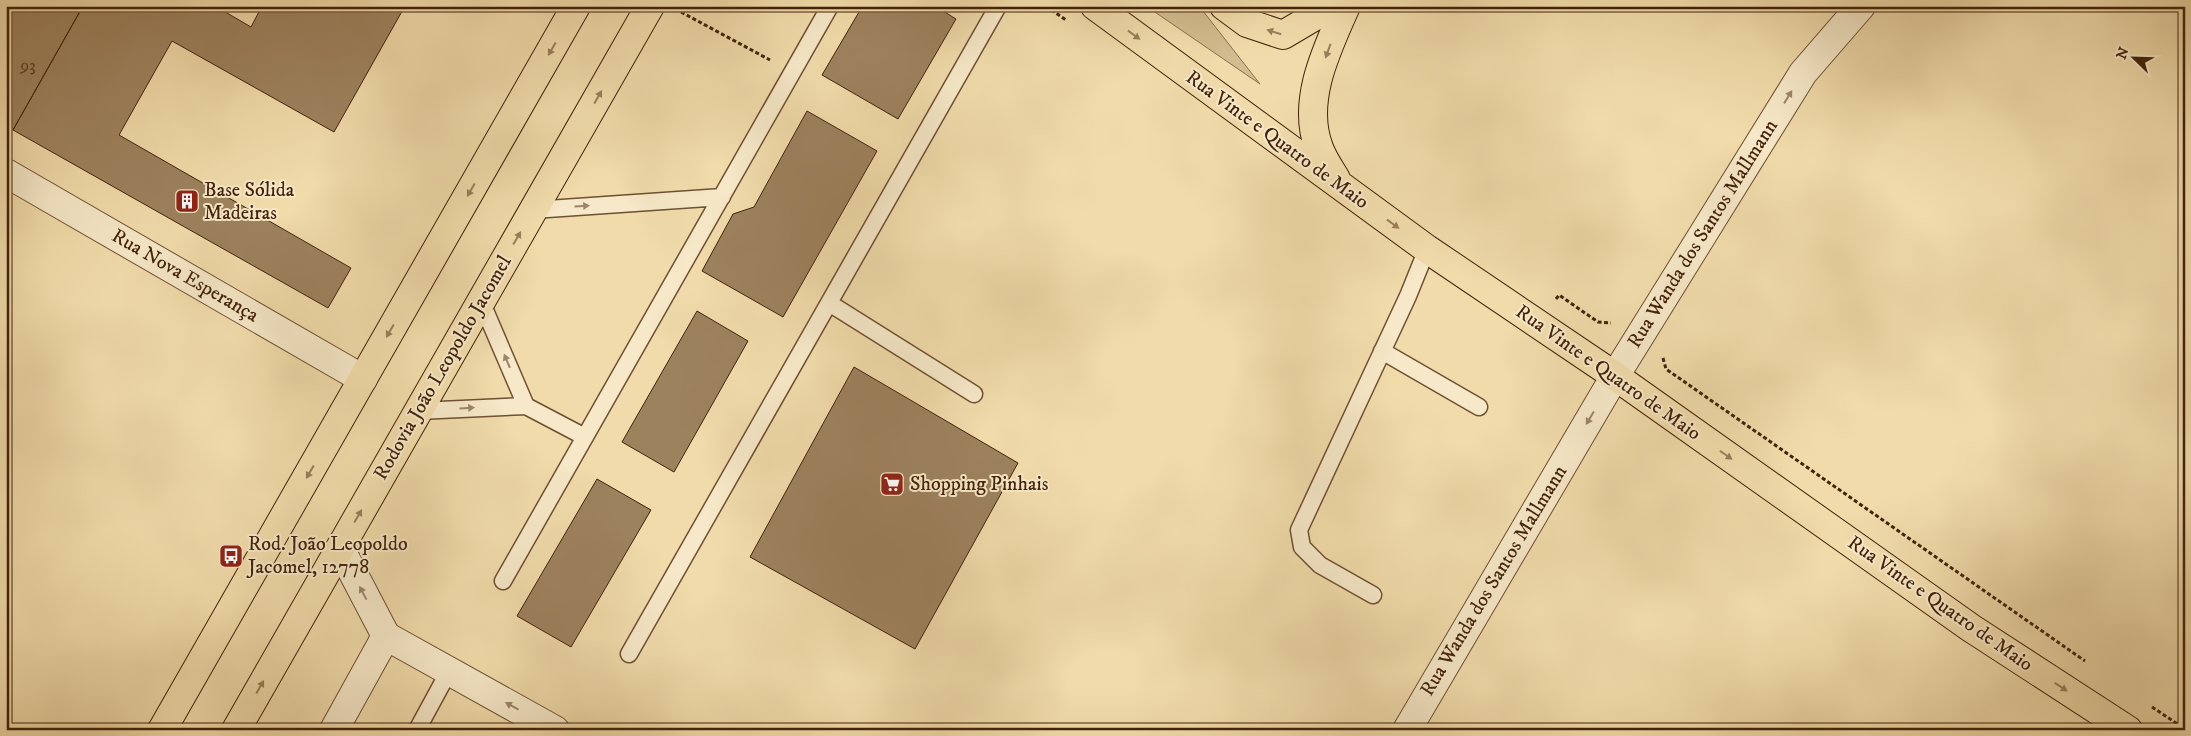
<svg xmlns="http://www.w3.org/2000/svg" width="2191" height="736" font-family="'IM FELL DW Pica',serif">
	<rect width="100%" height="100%" fill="#f1dbaa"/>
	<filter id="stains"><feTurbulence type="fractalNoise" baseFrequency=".004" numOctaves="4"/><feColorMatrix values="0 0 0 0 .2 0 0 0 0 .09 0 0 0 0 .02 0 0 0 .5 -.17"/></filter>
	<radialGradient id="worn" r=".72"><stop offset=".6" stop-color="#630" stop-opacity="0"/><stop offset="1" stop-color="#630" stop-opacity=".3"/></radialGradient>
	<!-- green -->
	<path fill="#d3bc8f" stroke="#8a6f4d" d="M1146 6H1199L1260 84Z"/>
	<!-- building -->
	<path fill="#9d825e" stroke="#42220b" d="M6 6H83L13 130 6 126Z
		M83 6H215L251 27 262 6H405L334 132 172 41 119 135 351 268 328 308 13 130Z
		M858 6H935L956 19 898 119 822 75 859 12Z
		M807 111 877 151 783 317 702 271 733 214 754 207Z
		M697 311 748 341 674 472 622 442Z
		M854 367 1018 463 915 649 750 557Z
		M597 479 651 510 571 647 517 616Z"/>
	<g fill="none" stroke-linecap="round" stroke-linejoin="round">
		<!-- service casing -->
		<g stroke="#6e5033" stroke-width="19">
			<path id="service" d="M533 210 722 197
				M481 301 526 406
				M829 303 974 394
				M1382 351 1479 407
				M418 411 526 406 585 437
				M503 581 830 6
				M1373 595 1320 565 1302 547 1299 530 1408 296 1427 249
				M629 654 998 6
				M417 730 449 671"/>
		</g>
		<!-- minor casing -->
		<g stroke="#6e5033" stroke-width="30">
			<path id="minor" d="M6 173 363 379
				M386 636 555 730
				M1407 730 1615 376 1803 73 1861 6"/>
		</g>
		<!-- tertiary casing -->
		<g stroke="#6e5033" stroke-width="30">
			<path id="tertiary" d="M334 730 386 636 340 548"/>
		</g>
		<!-- primary casing -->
		<g stroke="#42220b" stroke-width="30">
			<path id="primary" d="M1095 6 1427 249 1615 376 1971 628 2128 730
				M1224 6 1247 23 1283 35 1332 6
				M1336 179C1330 169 1323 159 1319 148 1301 101 1327 49 1346 6"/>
		</g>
		<!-- trunk casing -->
		<g stroke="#42220b" stroke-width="30">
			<path id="trunk" d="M162 730 576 6
				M236 730 650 6"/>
		</g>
		<!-- path -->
		<path stroke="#42220b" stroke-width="3" stroke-dasharray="4 2.5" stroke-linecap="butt" d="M1046 6 1066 20
			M681 12 770 60
			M1556 299 1559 295 1598 322 1611 323
			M1663 358 1666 369 2085 661
			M2152 707 2185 729"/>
		<!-- service -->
		<use href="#service" stroke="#f6e8c8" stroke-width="16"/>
		<!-- minor -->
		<use href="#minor" stroke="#f6e8c8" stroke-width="28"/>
		<!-- tertiary -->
		<use href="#tertiary" stroke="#f6e8c8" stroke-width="28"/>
		<!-- primary -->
		<use href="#primary" stroke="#f1dbaa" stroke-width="28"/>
		<!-- trunk -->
		<use href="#trunk" stroke="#f1dbaa" stroke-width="28"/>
	</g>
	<!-- one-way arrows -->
	<defs><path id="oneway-solid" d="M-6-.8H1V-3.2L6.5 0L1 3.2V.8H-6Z" transform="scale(1.25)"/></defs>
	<g fill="#9a7e5a">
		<use href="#oneway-solid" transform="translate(1274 32) rotate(-163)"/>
		<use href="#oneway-solid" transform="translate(1134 35) rotate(36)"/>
		<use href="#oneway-solid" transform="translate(552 49) rotate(120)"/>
		<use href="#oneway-solid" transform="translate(1328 51) rotate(110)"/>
		<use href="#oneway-solid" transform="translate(598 97) rotate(-60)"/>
		<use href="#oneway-solid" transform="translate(471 190) rotate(120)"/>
		<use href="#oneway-solid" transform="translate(1393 224) rotate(36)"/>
		<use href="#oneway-solid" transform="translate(517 238) rotate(-60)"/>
		<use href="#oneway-solid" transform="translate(390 331) rotate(120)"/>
		<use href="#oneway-solid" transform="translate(1726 455) rotate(35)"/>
		<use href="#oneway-solid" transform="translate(310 472) rotate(120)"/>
		<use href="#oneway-solid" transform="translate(358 516) rotate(-60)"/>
		<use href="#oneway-solid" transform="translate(260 687) rotate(-60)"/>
		<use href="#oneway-solid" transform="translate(2061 687) rotate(33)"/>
	</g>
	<g fill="#9c856a">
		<use href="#oneway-solid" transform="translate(1788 97) rotate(-58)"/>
		<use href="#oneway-solid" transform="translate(582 206) rotate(-4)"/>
		<use href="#oneway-solid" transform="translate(507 361) rotate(-113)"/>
		<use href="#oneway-solid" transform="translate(467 408) rotate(-3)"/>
		<use href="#oneway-solid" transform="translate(1590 418) rotate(121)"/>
		<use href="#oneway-solid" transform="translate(363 593) rotate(-118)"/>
		<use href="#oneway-solid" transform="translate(512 706) rotate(-151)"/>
	</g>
	<!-- icons -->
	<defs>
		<g id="building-square" transform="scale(1.25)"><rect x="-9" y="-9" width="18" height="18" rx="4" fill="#8f2418" stroke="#f6e8c8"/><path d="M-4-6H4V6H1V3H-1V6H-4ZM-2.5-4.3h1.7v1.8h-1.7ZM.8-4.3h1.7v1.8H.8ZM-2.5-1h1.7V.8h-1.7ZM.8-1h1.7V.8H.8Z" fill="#fff"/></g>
		<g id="supermarket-square" transform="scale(1.25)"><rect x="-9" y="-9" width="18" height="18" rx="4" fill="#8f2418" stroke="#f6e8c8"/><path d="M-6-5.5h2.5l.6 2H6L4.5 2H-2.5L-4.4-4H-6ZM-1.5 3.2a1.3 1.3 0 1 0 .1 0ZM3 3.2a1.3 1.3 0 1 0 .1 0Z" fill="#fff"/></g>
		<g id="bus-square" transform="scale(1.25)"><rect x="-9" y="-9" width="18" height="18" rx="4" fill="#8f2418" stroke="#f6e8c8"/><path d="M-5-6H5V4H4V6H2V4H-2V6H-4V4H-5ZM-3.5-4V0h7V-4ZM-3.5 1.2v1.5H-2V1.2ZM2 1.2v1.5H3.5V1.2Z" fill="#fff"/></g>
	</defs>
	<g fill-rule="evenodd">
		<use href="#building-square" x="187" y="201"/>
		<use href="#supermarket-square" x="892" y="484"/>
		<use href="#bus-square" x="231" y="556"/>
	</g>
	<g text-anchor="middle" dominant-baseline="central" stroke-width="4" stroke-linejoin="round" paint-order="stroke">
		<!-- number labels -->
		<g font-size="18" fill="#593a20">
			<text x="28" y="66">93</text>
		</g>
		<!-- street labels -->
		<g font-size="20" fill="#42220b" stroke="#f6e8c8">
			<text transform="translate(1277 140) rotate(36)">Rua Vinte e Quatro de Maio</text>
			<text transform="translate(1703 234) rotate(-58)">Rua Wanda dos Santos Mallmann</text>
			<text transform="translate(185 276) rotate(30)">Rua Nova Esperança</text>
			<text transform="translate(443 368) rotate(-60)">Rodovia João Leopoldo Jacomel</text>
			<text transform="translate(1608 373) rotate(35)">Rua Vinte e Quatro de Maio</text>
			<text transform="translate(1494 581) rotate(-59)">Rua Wanda dos Santos Mallmann</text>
			<text transform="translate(1940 604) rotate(35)">Rua Vinte e Quatro de Maio</text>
		</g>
		<!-- poi labels -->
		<g font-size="20" fill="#42220b" stroke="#f6e8c8" text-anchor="start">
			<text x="204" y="190">Base Sólida<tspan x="204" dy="23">Madeiras</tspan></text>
			<text x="910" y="484">Shopping Pinhais</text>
			<text x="248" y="544">Rod. João Leopoldo<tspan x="248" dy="23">Jacomel, 12778</tspan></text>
		</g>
	</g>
	<!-- margin -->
	<rect width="2191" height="736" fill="none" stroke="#f1dbaa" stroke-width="25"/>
	<rect x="8" y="8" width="2176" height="721" fill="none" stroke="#42220b" stroke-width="2.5"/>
	<rect x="12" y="12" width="2166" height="711" fill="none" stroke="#42220b"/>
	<!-- north arrow -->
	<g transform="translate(2134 58) rotate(293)" stroke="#f6e8c8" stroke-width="4" paint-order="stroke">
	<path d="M0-4L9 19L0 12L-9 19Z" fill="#42220b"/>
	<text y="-8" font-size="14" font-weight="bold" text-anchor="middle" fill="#42220b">N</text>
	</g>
	<rect width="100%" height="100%" filter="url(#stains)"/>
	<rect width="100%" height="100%" fill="url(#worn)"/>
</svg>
